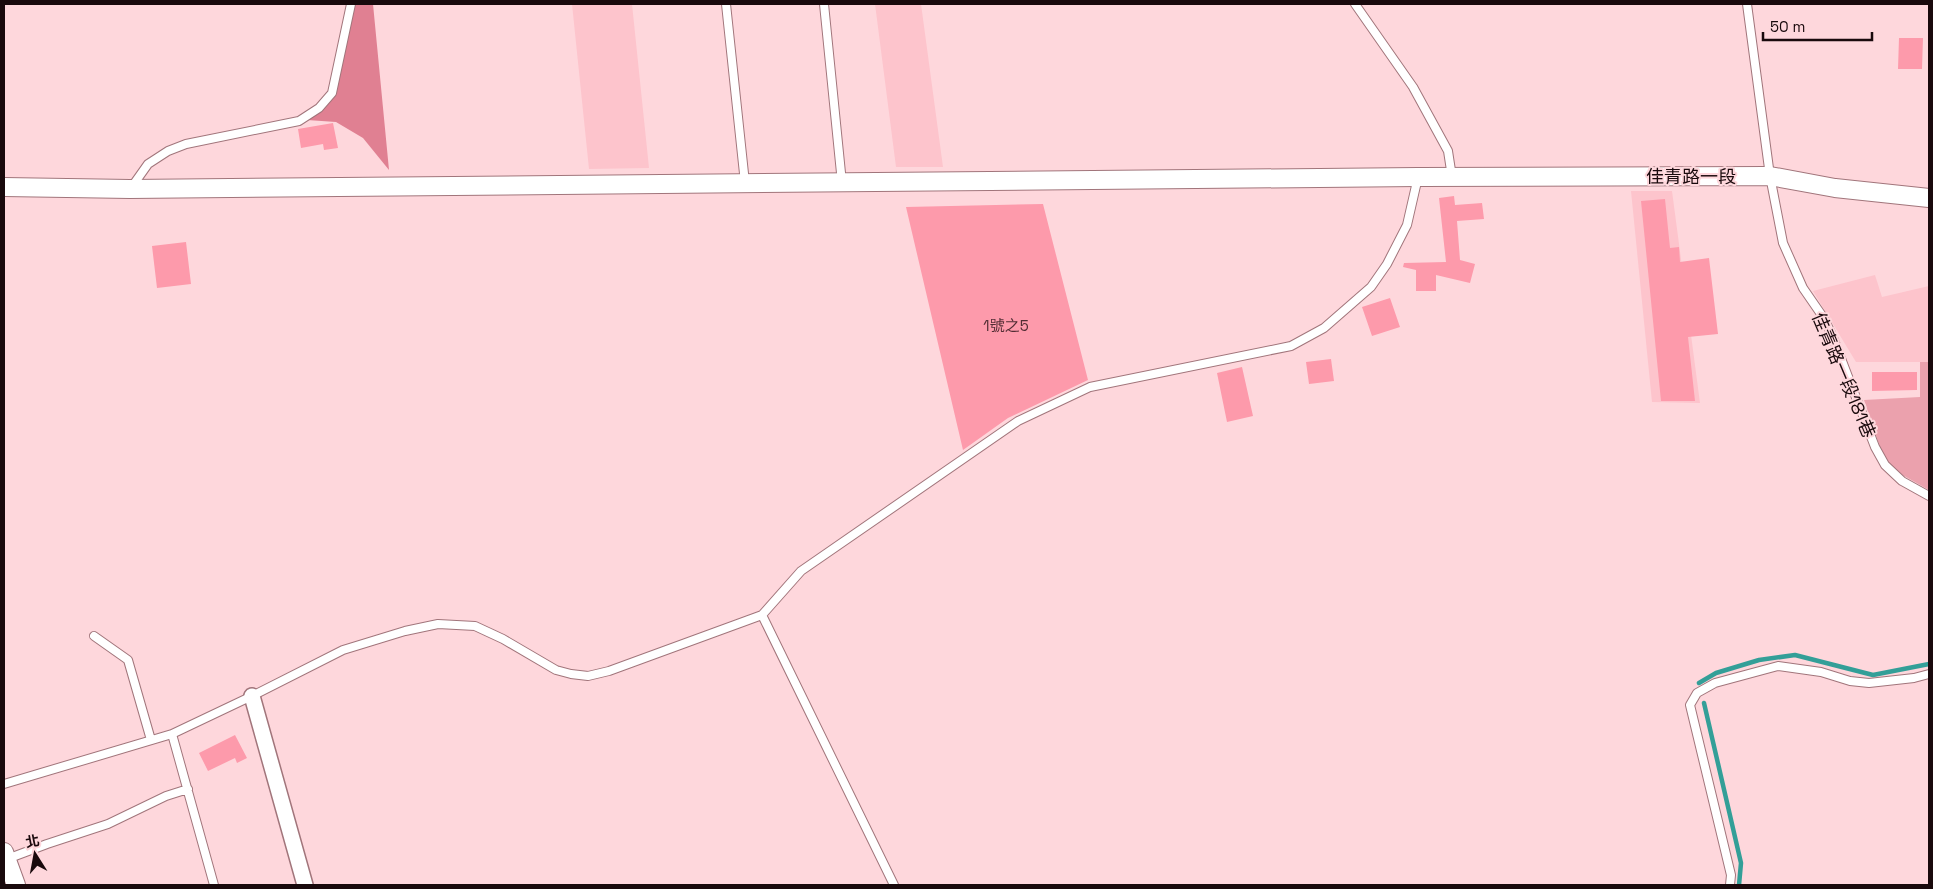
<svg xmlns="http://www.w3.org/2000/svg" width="1933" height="889" viewBox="0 0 1933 889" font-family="'Space Grotesk','Noto Sans TC',sans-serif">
<rect width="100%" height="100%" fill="#fed7dc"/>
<path fill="#fdc4cc" d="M572,4H632L649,168L589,169Z
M875,4H921L943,167H896Z
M1631,191H1672L1700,403L1652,402Z
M1875,275L1882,297L1929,286V362H1856L1813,291Z"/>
<path fill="#eba1ad" d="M1920,362H1929V490L1899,473L1884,459L1864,400L1920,397Z"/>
<path fill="#e08092" d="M355,4H373L389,170L363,138L336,122L307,120L322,111L336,95Z"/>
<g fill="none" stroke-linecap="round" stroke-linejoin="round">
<path stroke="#339f98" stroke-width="4.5" d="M1699,683L1716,673L1759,660L1795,655L1873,675L1929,664
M1704,703L1741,863L1739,885"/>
</g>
<path fill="#fd9aab" d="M1899,38H1923L1922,69H1898Z
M333,123L338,148L324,150L323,144L301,148L298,129Z
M1454,196L1455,205L1482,203L1484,219L1457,221L1460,260L1475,264L1470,283L1436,275V291H1416V270L1403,267L1404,263L1446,262L1439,198Z
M1665,199L1670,248L1679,247L1680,262L1709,258L1718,334L1688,337L1695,401H1661L1641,201Z
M1043,204L1088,380L1008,418L963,450L906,207Z
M186,242L191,284L157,288L152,246Z
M1390,298L1400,327L1372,336L1362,307Z
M1331,359L1334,381L1309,384L1306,362Z
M1242,367L1253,416L1227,422L1217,373Z
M1872,372H1917V390L1872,391Z
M235,735L247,758L237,763L235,758L208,771L199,753Z"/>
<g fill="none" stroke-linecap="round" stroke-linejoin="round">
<defs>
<path id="service" d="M726,4L745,183
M824,4L842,183
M1355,4L1413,87L1448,151L1452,177
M1747,4L1770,176L1783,243L1803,288L1823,317L1832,335L1875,447L1885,465L1902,481L1929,496
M131,188L148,164L168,151L186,144L299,121L319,108L332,93L351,4
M762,615L894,885
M94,636L128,660L151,740
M172,734L214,885
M4,784L172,734L252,696L343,650L405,631L438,624L475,626L503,639L556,670L571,674L588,676L609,671L762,615L801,571L1018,421L1090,387L1291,346L1324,328L1371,287L1387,264L1407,225L1418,177
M7,859L47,844L108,824L166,796L188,789
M1730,885L1731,875L1690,705L1697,693L1715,683L1778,666L1821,672L1850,681L1869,683L1914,678L1929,674"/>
<path id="minor" d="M252,696L305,885"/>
<path id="tertiary" d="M4,187L130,189L1418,177L1770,176L1835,188L1929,198
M4,852L16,885"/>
</defs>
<use href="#service" stroke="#a1757b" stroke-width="10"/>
<use href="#minor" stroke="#a1757b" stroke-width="18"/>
<use href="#tertiary" stroke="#a1757b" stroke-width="20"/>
<use href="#service" stroke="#fff" stroke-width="8"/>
<use href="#minor" stroke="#fff" stroke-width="15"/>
<use href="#tertiary" stroke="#fff" stroke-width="18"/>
</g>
<g text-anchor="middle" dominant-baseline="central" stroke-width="4" stroke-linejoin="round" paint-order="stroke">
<g font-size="15" fill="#522d34">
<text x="1006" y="325">1號之5</text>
</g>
<g font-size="18" fill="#19090c" stroke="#fed7dc">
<text x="1691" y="176">佳青路一段</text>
<text transform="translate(1844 375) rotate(67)">佳青路一段181巷</text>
</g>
</g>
<rect width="1933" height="889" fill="none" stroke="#19090c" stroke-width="10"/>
<g transform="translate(35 854) rotate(349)" stroke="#fed7dc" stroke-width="4" paint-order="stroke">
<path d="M0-4L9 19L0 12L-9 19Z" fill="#19090c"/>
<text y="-8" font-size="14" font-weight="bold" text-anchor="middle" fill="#19090c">北</text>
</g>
<path d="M1763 32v8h109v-8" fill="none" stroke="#19090c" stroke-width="2.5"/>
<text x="1770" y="32" font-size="15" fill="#19090c" stroke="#fed7dc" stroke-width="4" paint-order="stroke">50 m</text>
</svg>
